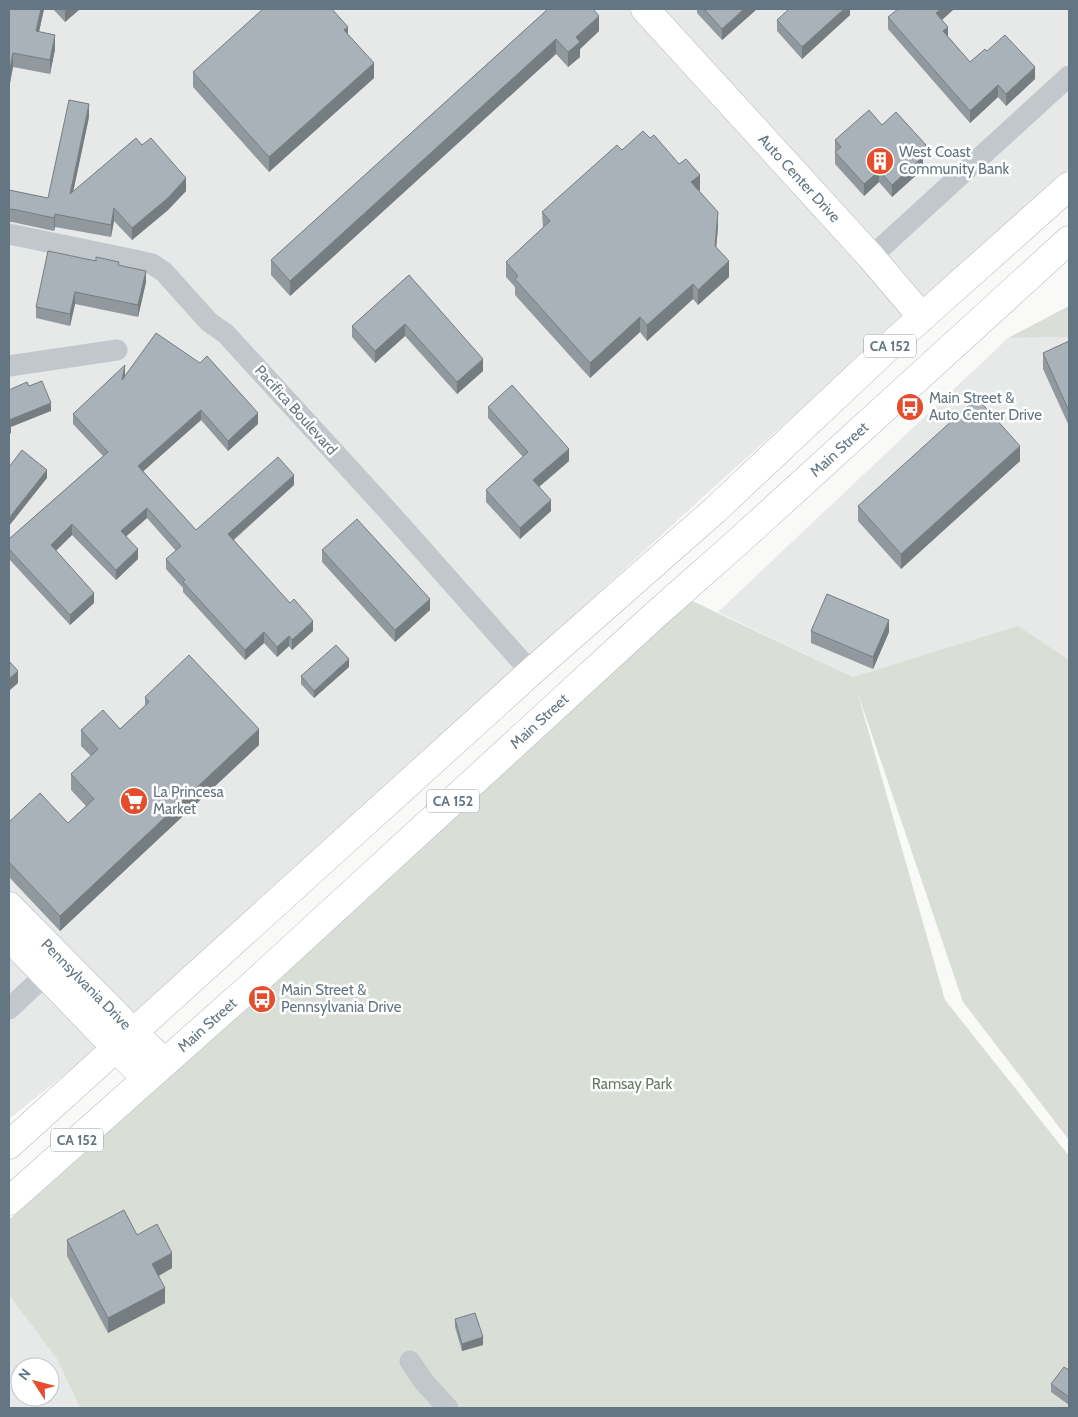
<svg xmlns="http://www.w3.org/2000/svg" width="1078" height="1417" viewBox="0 0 1078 1417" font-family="Cabin,sans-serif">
<rect width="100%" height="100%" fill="#f9f9f7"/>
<path fill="#e7e8e8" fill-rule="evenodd" d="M9,9H1069V169L714,487L139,1015L9,1119Z
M1069,337V661L1017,627L853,677L718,612L1008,338Z
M9,1295L57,1359L80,1408H9ZM20,1367H50V1397H20Z"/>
<path fill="#d9ded6" d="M1069,306V337L1008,338Z
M686,598L853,677L1018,626L1069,660V1140L963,1002L857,691L945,1000L1069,1156V1408H80L57,1359L9,1295V1220L147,1089Z"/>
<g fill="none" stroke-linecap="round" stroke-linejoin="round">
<defs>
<g id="secondary">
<path id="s1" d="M645,9L871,257L922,317"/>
<path id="s2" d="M9,906L133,1032L164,1062"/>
<path d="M9,937L146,1079"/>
</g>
<g id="primary">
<path d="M9,1145L531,672L715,510L884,351L1069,186"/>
<path id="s3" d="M9,1201L250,987L654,616L740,540L1069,240"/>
</g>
</defs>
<use href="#secondary" stroke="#b2b9be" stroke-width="29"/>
<use href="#primary" stroke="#b4b9bd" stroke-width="29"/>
<path stroke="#c2c7cb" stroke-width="21" d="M9,234L135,260L152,264L164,272L209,322L226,334L389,512L531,672
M871,257L1069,76
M9,366L117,350
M9,1009L45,975
M410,1361L424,1382L448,1408"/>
<use href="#secondary" stroke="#fff" stroke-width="28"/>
<use href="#primary" stroke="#fff" stroke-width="28"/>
</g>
<path fill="#91999e" d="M9,9H44L39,32L55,49L50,74L13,67L9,88Z
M53,9H80L65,22Z
M548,9L599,31L580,49V57L568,67L556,54L290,296L271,275V260Z
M697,9H757L722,40L697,13Z
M850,9V15L802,59L777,31V20Z
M954,9L942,20L948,37L970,62L987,51L1035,79L1006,106L998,97L970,123L888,29V17Z
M348,34L374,78L269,172L193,87V72Z
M89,117L73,191H186L168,210L132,240L114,221L111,237L55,227L54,231L12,222H9V190L48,198Z
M882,125L926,156L923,159V169L892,197L879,182L864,196L835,164V140Z
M650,138L679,164L700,190L699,191L718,227L716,247L729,277L698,305L693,299L647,341L640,332L590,378L515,295V287L506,277V262L543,228L542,212L622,150Z
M96,261L119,265L146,282L138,317L75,304L70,326L36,318V307Z
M409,275L483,371L457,394L405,336L375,363L352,337V326Z
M1069,341V426L1043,369V353Z
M125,376L258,424L228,451L201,420L143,471L196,530L294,485L234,540L313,631L292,650L289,646L277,657L264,643L245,660L183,592V588L166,569V559L176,551L147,518L126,536L138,559L116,580L72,535L56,551L94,603L70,625L9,559V539L103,456L73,424V414Z
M488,407L569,461L539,487L551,511L520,539L486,502V490L523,457L488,418Z
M1020,461L901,569L858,521V506Z
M322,550L430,610L395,642L322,562Z
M811,631L889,632L873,669L811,643Z
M349,667L314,698L301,684V676Z
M145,697L259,745L60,931L9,877V822L68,823L86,806L71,790V774L91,756L81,746V730L120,729L145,706Z
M137,1235L172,1268L159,1276L165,1303L108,1333L67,1256V1240Z
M455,1319L483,1345L462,1351L455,1327Z
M1069,1370V1405L1051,1392V1384Z"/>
<path fill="#767d81" d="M41,9H44L36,45V31Z
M67,9H80L65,22V11Z
M744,9H757L722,40V29Z
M844,9H850V15L802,59V47Z
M941,9H954L936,25V13Z
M599,16V31L580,49V57L568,67V52L576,37Z
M348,27V42L344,30Z
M948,27V38L943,31Z
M55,35V49L50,74V60Z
M556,39V54L290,296V281Z
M13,53V67L9,88V74Z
M374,63V78L269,172V157Z
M1035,67V79L1006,106V94Z
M998,85V97L970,123V111Z
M89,104V117L70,207V194Z
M926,145V156L923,159V169L892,197V185L918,151Z
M879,171V182L864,196V184Z
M700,175V190L691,198V182Z
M186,178V191L168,210L132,240V228Z
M114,208V221L111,237V225Z
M718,212V227L715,262V246Z
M55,214V227L54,231V218Z
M729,261V277L698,305V290Z
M146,271V282L138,317V305Z
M693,284V299L647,341V325Z
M75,292V304L70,326V314Z
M640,317V332L590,378V363Z
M405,324V336L375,363V351Z
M483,359V371L457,394V382Z
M125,365V376L122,380Z
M51,403V411L11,427V433L9,434V420Z
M201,410V420L138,476V466Z
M258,413V424L228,451V441Z
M1020,446V461L901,569V554Z
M569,449V461L533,492V480Z
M47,470V478L9,526V518Z
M294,475V485L228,544V534Z
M551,500V511L520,539V528Z
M147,508V518L121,541V531Z
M72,524V535L51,555V545Z
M138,549V559L116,580V570Z
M94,593V603L70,625V615Z
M430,599V610L395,642V630Z
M889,620V632L873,669V657Z
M313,621V631L292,650V640Z
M264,632V643L245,660V650Z
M289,636V646L277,657V647Z
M349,659V667L314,698V691Z
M18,671V683L9,691V679Z
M259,729V745L60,931V916Z
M172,1253V1268L152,1279V1264Z
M165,1288V1303L108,1333V1318Z
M483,1337V1345L462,1351V1344Z"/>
<path fill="#a9b2b8" stroke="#767d81" d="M9,9H41L36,31L55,35L50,60L13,53L9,74Z
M263,9H332L348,27L344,30L374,63L269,157L193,72Z
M548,9H593L599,16L576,37L580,42L568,52L556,39L290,281L271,260Z
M704,9H744L722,29Z
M789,9H844L802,47L777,20Z
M898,9H941L936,13L948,27L943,31L970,62L985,49L987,51L1005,35L1035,67L1006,94L998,85L970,111L888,17Z
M69,100L89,104L70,194L136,138L142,145L151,138L186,178L168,198L132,228L114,208L111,225L55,214L54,218L12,209L9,210V190L48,198Z
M869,110L882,125L896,112L926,145L918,151L923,157L892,185L879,171L864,184L835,152L841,147L835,140Z
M643,131L650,138L654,135L679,164L686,159L700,175L691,182L718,212L715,246L729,261L698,290L693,284L647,325L640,317L590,363L515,279L518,276L506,262L550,221L542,212L617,145L622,150Z
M48,251L96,261V257L119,262L118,265L146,271L138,305L75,292L70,314L36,307Z
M409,275L483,359L457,382L405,324L375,351L352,326Z
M156,333L200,363L207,356L258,413L228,441L201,410L138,466L196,530L278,457L294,475L228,534L290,603L294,599L313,621L292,640L289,636L277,647L264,632L245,650L183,582L185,580L166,559L181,546L147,508L121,531L138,549L116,570L72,524L51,545L94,593L70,615L9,549V539L108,452L73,414L125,365L122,380Z
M1069,341V411L1043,353Z
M42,381L51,403L9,420V390L27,382L29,386Z
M512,385L569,449L533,480L551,500L520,528L486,490L528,452L488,407Z
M977,398L1020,446L901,554L858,506Z
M22,450L47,470L9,518V467Z
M357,519L430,599L395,630L322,550Z
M827,594L889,620L873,657L811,631Z
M336,645L349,659L314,691L301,676Z
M189,655L259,729L60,916L9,862V822L40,793L68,823L94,799L71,774L98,749L81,730L103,710L120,729L149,702L145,697Z
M9,661L18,671L9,679Z
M124,1210L137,1235L157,1224L172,1253L152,1264L165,1288L108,1318L67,1240Z
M475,1313L483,1337L462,1344L455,1319Z
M1064,1367L1069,1370V1397L1051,1384Z"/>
<defs>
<symbol id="building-disc" viewBox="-11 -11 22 22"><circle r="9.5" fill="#e44e2c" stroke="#fff"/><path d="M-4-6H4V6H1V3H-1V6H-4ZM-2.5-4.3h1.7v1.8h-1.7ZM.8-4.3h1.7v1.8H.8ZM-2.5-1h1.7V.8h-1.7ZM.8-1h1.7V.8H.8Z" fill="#fff"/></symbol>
<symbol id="bus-disc" viewBox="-11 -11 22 22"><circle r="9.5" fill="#e44e2c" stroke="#fff"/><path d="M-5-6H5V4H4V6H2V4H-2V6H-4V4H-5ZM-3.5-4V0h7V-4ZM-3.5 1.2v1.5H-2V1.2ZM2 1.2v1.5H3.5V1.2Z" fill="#fff"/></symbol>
<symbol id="supermarket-disc" viewBox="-11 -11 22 22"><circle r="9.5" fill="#e44e2c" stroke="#fff"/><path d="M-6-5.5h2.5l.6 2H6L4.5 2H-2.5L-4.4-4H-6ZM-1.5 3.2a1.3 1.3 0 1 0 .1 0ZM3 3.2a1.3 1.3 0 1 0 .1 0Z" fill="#fff"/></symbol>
</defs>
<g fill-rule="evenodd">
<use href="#building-disc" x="864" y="145" width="32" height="32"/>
<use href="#bus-disc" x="894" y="391" width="32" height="32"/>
<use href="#supermarket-disc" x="118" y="785" width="32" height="32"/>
<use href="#bus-disc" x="246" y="983" width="32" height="32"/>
</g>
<g text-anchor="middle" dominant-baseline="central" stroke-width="5" stroke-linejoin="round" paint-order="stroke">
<g fill="#fff" stroke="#929fa8" stroke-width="1">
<rect x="864" y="334.5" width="52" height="23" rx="4"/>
<rect x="427" y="789.5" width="52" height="23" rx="4"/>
<rect x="51" y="1128.5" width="52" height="23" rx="4"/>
</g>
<g font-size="14" font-weight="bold" fill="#647682">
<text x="890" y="346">CA 152</text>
<text x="453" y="801">CA 152</text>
<text x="77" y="1140">CA 152</text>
</g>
<g font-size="15" fill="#647682" stroke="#fff" text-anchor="start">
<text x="899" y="152">West Coast<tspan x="899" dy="17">Community Bank</tspan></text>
<text x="929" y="398">Main Street &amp;<tspan x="929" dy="17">Auto Center Drive</tspan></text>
<text x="153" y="792">La Princesa<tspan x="153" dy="17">Market</tspan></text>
<text x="281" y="990">Main Street &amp;<tspan x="281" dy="17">Pennsylvania Drive</tspan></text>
</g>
<g font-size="15" fill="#647682" stroke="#fff">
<text stroke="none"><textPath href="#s1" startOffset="229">Auto Center Drive</textPath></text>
<text transform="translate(296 410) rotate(48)">Pacifica Boulevard</text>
<text stroke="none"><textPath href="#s3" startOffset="1120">Main Street</textPath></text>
<text stroke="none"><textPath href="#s3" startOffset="715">Main Street</textPath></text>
<text stroke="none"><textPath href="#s2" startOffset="110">Pennsylvania Drive</textPath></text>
<text stroke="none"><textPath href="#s3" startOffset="265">Main Street</textPath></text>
</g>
<g font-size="15" fill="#687a63" stroke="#fff">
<text x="632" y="1084">Ramsay Park</text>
</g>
</g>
<rect width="1078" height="1417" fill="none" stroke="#647682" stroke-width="20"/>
<g transform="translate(35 1382) rotate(306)"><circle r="24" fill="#ffffff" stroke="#c1c8cd"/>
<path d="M0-4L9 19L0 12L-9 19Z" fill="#e44e2c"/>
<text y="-8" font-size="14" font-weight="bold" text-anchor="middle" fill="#647682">N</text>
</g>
</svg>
